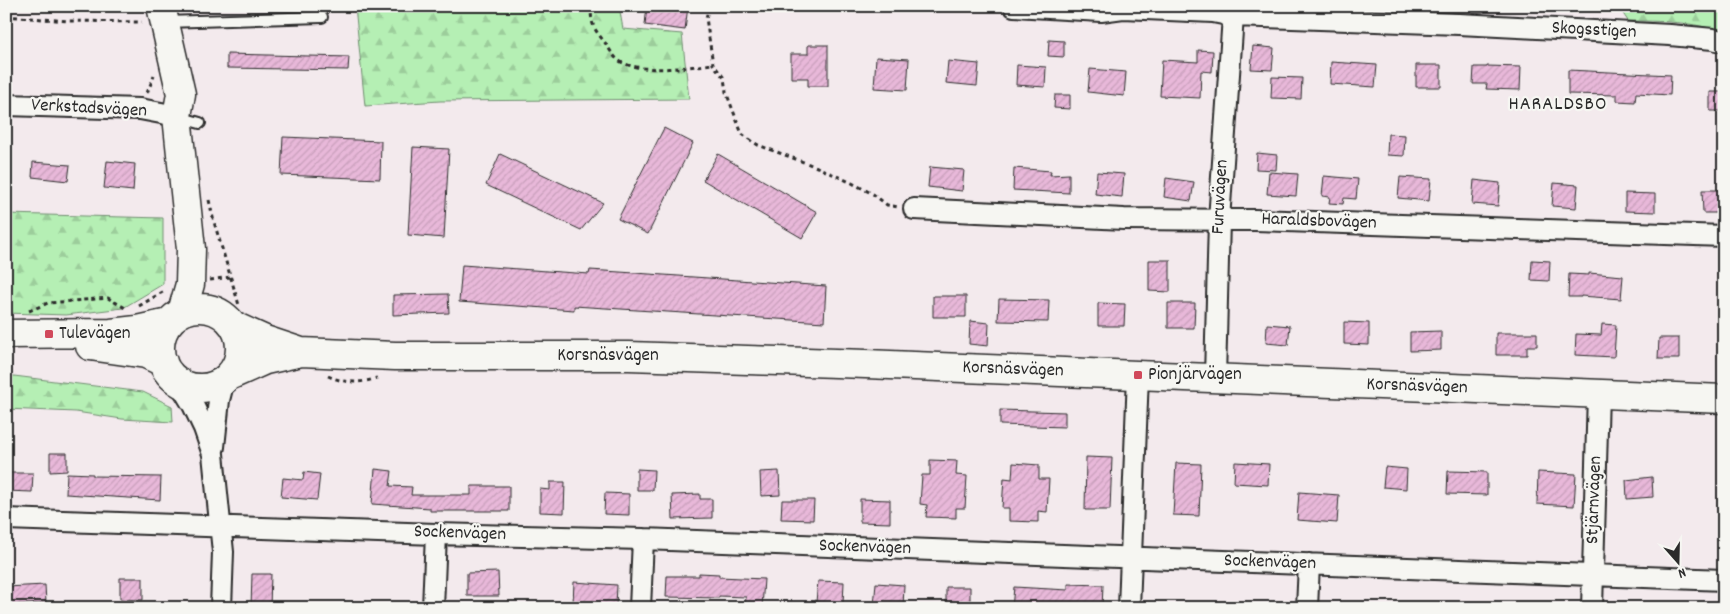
<svg xmlns="http://www.w3.org/2000/svg" width="1730" height="614" viewBox="0 0 1730 614" font-family="Dekko,sans-serif">
<defs>
<pattern id="forest-firs" width="22" height="20" patternUnits="userSpaceOnUse" patternTransform="scale(1.25)"><rect width="22" height="20" fill="#b5efb4"/><path d="M5 1l3.5 6h-7zM16 11l3.5 6h-7z" fill="#9ccd9b"/></pattern>
<pattern id="building-hatch" width="6" height="6" patternUnits="userSpaceOnUse" patternTransform="scale(1.25)"><rect width="6" height="6" fill="#e8b8d9"/><path d="M-1 1l2-2M0 6l6-6M5 7l2-2" fill="none" stroke="#c79eba"/></pattern>
</defs>
<rect width="100%" height="100%" fill="#f3eaed"/>
<filter id="ink" filterUnits="userSpaceOnUse"><feTurbulence type="fractalNoise" baseFrequency=".02" numOctaves="2"/><feDisplacementMap in="SourceGraphic" scale="10" xChannelSelector="R" yChannelSelector="G"/><feConvolveMatrix kernelMatrix="1 2 1 2 8 2 1 2 1" color-interpolation-filters="sRGB"/></filter>
<g filter="url(#ink)">
<path fill="url(#forest-firs)" stroke="#708d70" d="M355,6H619L623,29L682,34L689,99L440,101L365,106Z
M1621,6H1724V33C1694,21 1659,21 1628,21L1620,9Z
M6,214L163,218V284L123,308L66,315L6,313Z
M6,375L143,392L172,406L173,422L122,419L76,412L6,409Z"/>
<path fill="url(#building-hatch)" stroke="#2b2b2b" d="M647,6H688L685,30L645,25Z
M1049,40L1064,41V57L1048,56Z
M808,45H828V86H808V78H791V54H808Z
M1253,46L1274,48L1272,70L1251,69Z
M1198,50L1213,51L1212,72L1201,71L1200,98L1160,96L1162,60L1198,62Z
M227,54L349,57L348,70L227,68Z
M876,57L909,59L907,90L874,88Z
M948,61L979,64L977,86L946,83Z
M1331,62L1377,65L1375,87L1330,84Z
M1017,65L1046,67L1045,87L1016,85Z
M1416,65H1441V87H1416Z
M1487,66L1521,67L1520,90L1486,89L1487,84H1473L1474,67H1487Z
M1090,69L1126,72L1124,96L1088,92Z
M1568,70L1671,75L1670,95L1636,93L1635,102L1617,101V95L1568,94Z
M1272,77L1302,78L1301,99L1271,98Z
M1710,92H1724V111H1710Z
M1055,95H1070V109L1054,108Z
M664,128L693,143L648,234L618,219Z
M1388,134L1405,135L1404,156L1387,155Z
M283,137L381,141L380,179L281,175Z
M413,147L449,149L444,238L408,235Z
M1257,153L1277,155L1276,170L1256,169Z
M500,154L603,203L581,230L486,185Z
M718,154L817,212L802,238L703,180Z
M107,161L135,164L133,191L104,188Z
M33,162L70,165L68,181L32,177Z
M930,167L964,170L962,191L928,187Z
M1014,168L1051,171L1050,175L1069,174V193L1013,190Z
M1097,172L1124,174L1122,197L1095,194Z
M1269,172L1298,174L1296,196L1267,194Z
M1324,176L1358,179L1356,199L1344,198L1343,204L1329,203L1330,197L1322,196Z
M1400,177L1431,179L1429,201L1398,198Z
M1166,178L1194,182L1191,201L1164,197Z
M1474,180L1500,183L1498,206L1472,204Z
M1554,183L1578,185L1576,208L1552,206Z
M1702,190H1724V213H1703Z
M1625,193L1655,194V212L1625,211Z
M1149,260H1170V292L1149,291Z
M1532,260L1550,261L1549,281L1531,280Z
M462,265L589,274L590,270L826,286L824,322L574,306V310L459,302Z
M1589,273L1623,276L1621,299L1581,296V297H1568L1569,274L1589,275Z
M448,294L449,313L393,315V295Z
M933,296H966V317H933Z
M999,299L1049,300L1048,322L998,321Z
M1098,303L1125,304L1124,326H1098Z
M1168,303H1195L1194,328H1168Z
M970,321L989,323L988,346L969,344Z
M1344,322L1369,323V345L1344,344Z
M1267,324L1290,326L1288,345L1266,343Z
M1602,324L1616,325L1614,357L1575,355L1576,334L1601,335Z
M1441,331V350L1410,351V332Z
M1496,333H1537V346H1527V355H1496Z
M1659,338H1679V359H1658Z
M1000,410L1065,412V427L1000,425Z
M50,453H67V471L50,472Z
M1086,457L1112,458L1110,510H1085Z
M930,460L957,461L956,475L967,476L965,508H956V518L926,517L927,505L920,504L922,475H930Z
M1235,462L1269,464L1268,485L1234,483Z
M1013,463L1039,465V479H1049L1047,512L1038,511V522L1009,521V508H1002L1004,478L1012,479Z
M1176,463L1201,464L1199,516L1173,515Z
M1385,467L1407,469L1406,489L1383,487Z
M375,469L392,471L390,486L412,487L411,495H471V486H509V511H430V508L372,504Z
M637,469L654,470L653,490H637Z
M779,471L780,495L761,496L760,472Z
M1448,471L1487,472V495L1447,494Z
M304,472L320,474L317,500L281,497L283,478L303,480Z
M1538,472L1576,474L1574,506L1537,504Z
M6,473H33L32,492L6,491Z
M67,473L93,474V476L161,477L160,500L66,494Z
M1652,477L1653,497L1627,499L1626,480Z
M550,482H565L564,513L540,512V489L550,490Z
M1299,492L1339,495L1337,523L1297,520Z
M605,493L629,494V515L604,514Z
M700,494V499H712V518L673,519L672,495Z
M860,499L890,500V523L860,522Z
M782,500H814L813,520L781,519Z
M498,572L499,596H467V573Z
M699,573L719,574V577L764,579L762,608H745L746,597L719,596V598L666,597L667,576H699Z
M252,574H271L270,608H251Z
M120,578H143V600L120,599Z
M818,581L844,582L843,603L816,602Z
M574,582L617,585L616,606L573,603Z
M876,583L904,585L903,608L874,606Z
M1068,584L1103,585L1102,608H1077V603H1050V608H1012L1014,587L1068,590Z
M45,585L46,603L6,605V587Z
M946,587H970V606H946Z"/>
<g fill="none" stroke-linecap="round" stroke-linejoin="round">
<defs>
<path id="lane" d="M165,22L322,17
M178,117L200,123"/>
<path id="street" d="M1014,6L1101,11L1123,8L1213,12L1233,16L1459,24L1670,35L1713,39L1724,42
M6,105L140,109L177,116
M914,209L1124,219L1255,220L1724,236
M1215,378L1219,220L1233,16
M179,382L193,405L204,428L213,454L223,552L221,608
M214,447L219,400L224,380
M6,519L436,534L643,539L1724,580
M433,608L436,534
M640,608L643,539
M1129,608L1138,375
M1307,608L1309,564
M1592,608L1598,393"/>
<path id="secondary" d="M161,6L181,94L177,116L191,249L190,284L182,312
M160 348a40 40 0 1 1 80 0a40 40 0 1 1-80 0Z
M234,326L265,340L301,352
M6,334L111,333L137,330L169,323
M90,346L146,354L163,362
M229,376L265,360L301,352L395,356H629L866,364L1724,399"/>
</defs>
<use href="#lane" stroke="#2b2b2b" stroke-width="14"/>
<use href="#street" stroke="#2b2b2b" stroke-width="24"/>
<use href="#secondary" stroke="#2b2b2b" stroke-width="31"/>
<path stroke="#2b2b2b" stroke-width="3" stroke-dasharray="4 4" stroke-linecap="butt" d="M591,6C591,27 594,28 606,44C610,50 615,59 621,62C644,74 689,67 713,64
M709,6L706,18L713,64L724,78L726,92L742,134L758,145L817,167L852,183L873,194L887,205L898,207
M6,16L68,21L142,22
M147,93L154,76
M209,200L214,222L239,305
M210,280L230,277
M139,306L166,290
M29,311L48,303L108,298L127,309
M328,376C343,383 360,384 377,378"/>
<use href="#lane" stroke="#f6f6f2" stroke-width="10"/>
<use href="#street" stroke="#f6f6f2" stroke-width="20"/>
<use href="#secondary" stroke="#f6f6f2" stroke-width="28"/>
</g>
</g>
<g fill="#d1495b" stroke="#f6f6f2" stroke-width="2">
<rect x="44" y="329" width="10" height="10" rx="2.5"/>
<rect x="1133" y="370" width="10" height="10" rx="2.5"/>
</g>
<g text-anchor="middle" dominant-baseline="central" stroke-width="4.5" stroke-linejoin="round" paint-order="stroke">
<g font-size="19" fill="#2b2b2b" stroke="#f6f6f2">
<text transform="translate(1594 31) rotate(3)">Skogsstigen</text>
<text transform="translate(89 109) rotate(3)">Verkstadsvägen</text>
<text transform="translate(1221 197) rotate(-87)">Furuvägen</text>
<text transform="translate(1319 222) rotate(2)">Haraldsbovägen</text>
<text x="608" y="356">Korsnäsvägen</text>
<text transform="translate(1013 370) rotate(2)">Korsnäsvägen</text>
<text transform="translate(1417 387) rotate(2)">Korsnäsvägen</text>
<text transform="translate(1595 500) rotate(-88)">Stjärnvägen</text>
<text transform="translate(460 534) rotate(2)">Sockenvägen</text>
<text transform="translate(865 548) rotate(2)">Sockenvägen</text>
<text transform="translate(1270 563) rotate(2)">Sockenvägen</text>
</g>
<g font-size="19" fill="#2b2b2b" stroke="#f6f6f2" text-anchor="start">
<text x="59" y="334">Tulevägen</text>
<text x="1148" y="375">Pionjärvägen</text>
</g>
<g font-size="20" letter-spacing="1" fill="#2b2b2b" stroke="#f6f6f2">
<text x="1558" y="105">HARALDSBO</text>
</g>
</g>
<rect width="1730" height="614" fill="none" stroke="#f6f6f2" stroke-width="25"/>
<rect x="12" y="12" width="1705" height="589" fill="none" stroke="#2b2b2b" stroke-width="2" filter="url(#ink)"/>
<g transform="translate(1678 562) rotate(160)" stroke="#f6f6f2" stroke-width="4" paint-order="stroke">
<path d="M0-4L9 19L0 12L-9 19Z" fill="#2b2b2b"/>
<text y="-8" font-size="14" font-weight="bold" text-anchor="middle" fill="#2b2b2b">N</text>
</g>
</svg>
